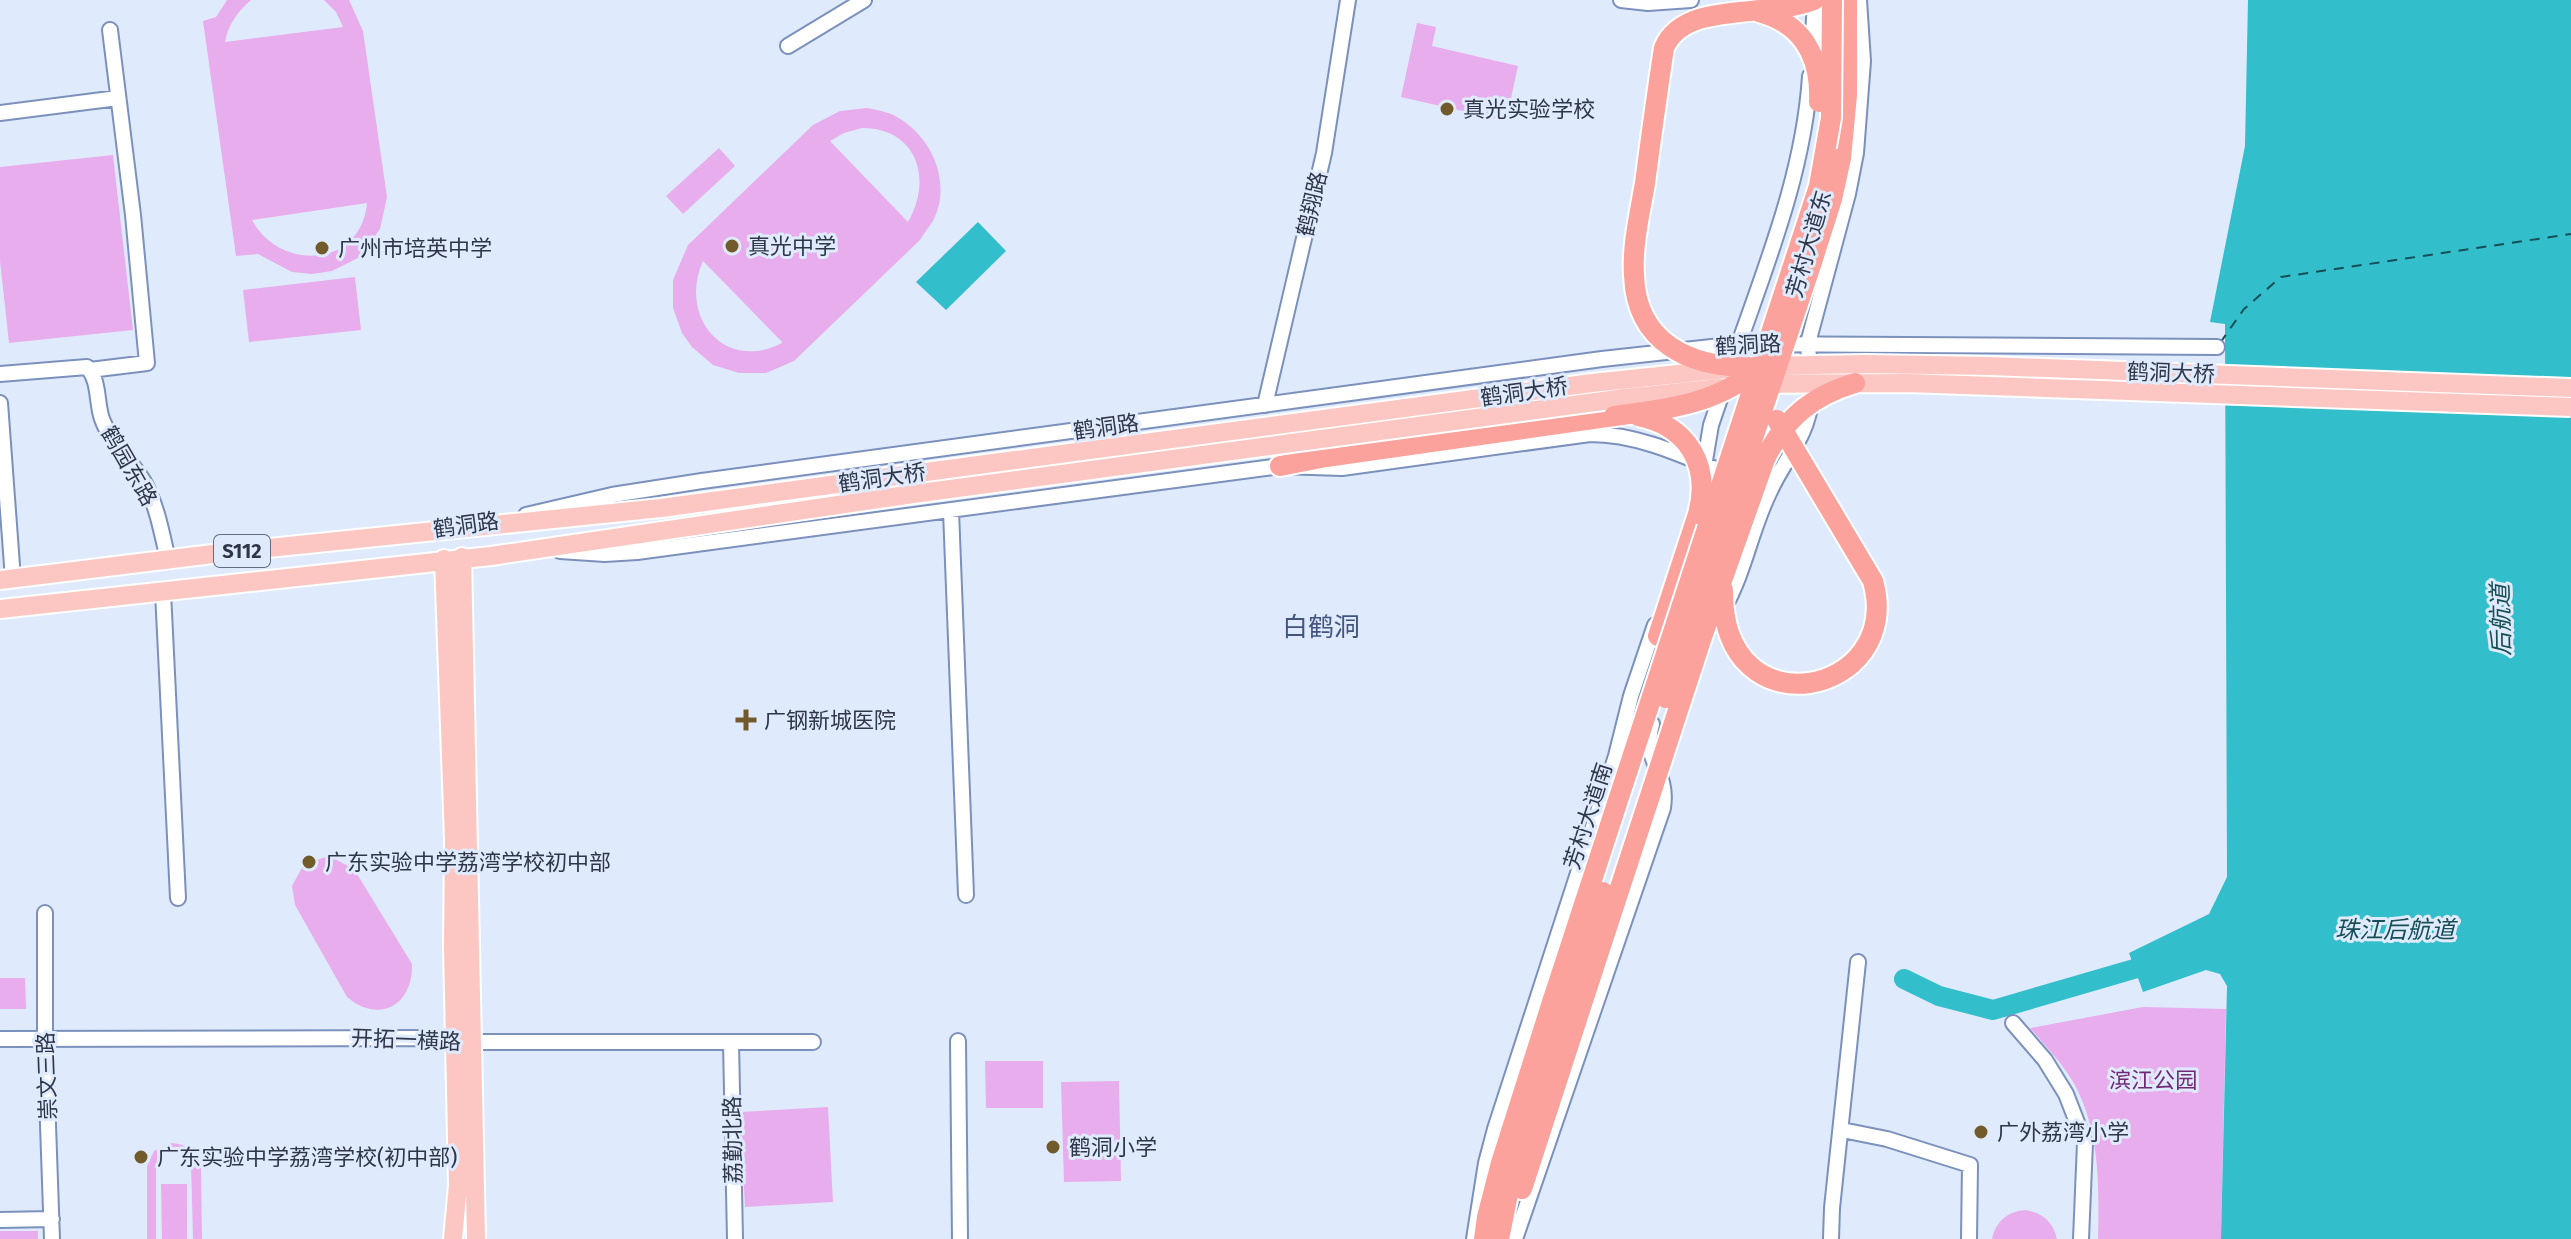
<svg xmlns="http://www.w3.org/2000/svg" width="2571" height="1239" viewBox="0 0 2571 1239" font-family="'Fira Sans','Noto Sans SC',sans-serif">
<rect width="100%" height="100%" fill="#e0eafd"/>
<path fill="#e8aded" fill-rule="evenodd" d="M227,0H251C237,12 228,25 225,42L343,27L336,12L324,0H349L363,31L387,197L380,229L360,257L332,271L312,274L292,272L258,254L236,256L203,21L216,17ZM367,203C361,268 280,272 252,220Z
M1417,23L1436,27L1432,46L1518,66L1506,121L1401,97Z
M867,108C877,110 889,112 897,117C931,136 952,181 934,219C930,226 924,233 920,240L794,361L766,373H739L713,365L692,347L682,333L673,308V280L688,245L813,125L840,111ZM862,128C917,128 933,179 908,222L830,141L844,133ZM703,261L782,342V343C724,373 678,316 703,261Z
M719,148L735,166L683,214L666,196Z
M113,155L133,330L9,343L0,261V167Z
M355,277L361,330L249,342L243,290Z
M329,856L354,869L412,964C413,1006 379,1024 347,997L295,905L292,886L304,864Z
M0,978H25L26,1009H0Z
M2143,1007L2226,1009L2221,1239H2098C2099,1192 2100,1142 2081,1098C2071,1072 2048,1049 2030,1028Z
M985,1061H1043V1108H986Z
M1119,1081L1121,1181L1064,1182L1061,1082Z
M828,1107L833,1202L745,1207L740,1112Z
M172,1143C187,1144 197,1151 201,1165L202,1239H193L191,1162C180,1148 163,1149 156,1166V1239H147V1166L154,1151Z
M161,1184H187V1239H162Z
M2025,1210C2043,1213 2053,1222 2057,1239H1992C1996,1221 2007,1212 2025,1210Z
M0,1231H38V1239H0Z"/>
<path fill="#32becb" d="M2248,0H2571V1239H2221L2227,986L2220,974L2206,970L2143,992L2129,953L2209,914L2227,877L2225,324L2210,322L2245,146Z
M978,222L1006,251L946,310L916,282Z"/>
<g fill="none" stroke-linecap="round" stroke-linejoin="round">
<path stroke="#32becb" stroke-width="20" d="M1904,979L1939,996L1993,1010L2134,969"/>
<path stroke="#164f55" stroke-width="2" stroke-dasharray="10 8" stroke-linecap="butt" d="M2220,343L2244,309L2281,277L2571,234"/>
<defs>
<path id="minor" d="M1621,0L1648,3L1691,0
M788,46L864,0
M1812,56L1815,0
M0,113L118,98
M1737,349C1768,260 1804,171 1810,76
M90,370L147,363L133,215L110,30
M0,374L87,367C100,381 96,402 102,419C111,444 131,460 144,482C157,505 162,534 168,560
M1810,376L1808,343L1848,194L1856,153L1863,61L1859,0
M0,403L13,579
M1265,405L1324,153L1348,0
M1703,472L1711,425L1724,387
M951,511L966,895
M526,515L612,495L702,481L1602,359L1739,344L2217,347
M560,551L605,554L637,552L1280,466L1342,468L1590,434C1640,434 1686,457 1732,476
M163,592L178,898
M1724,608C1745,571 1751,529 1770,491C1784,460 1808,436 1811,400
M45,913V1039L52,1239
M2013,1023L2045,1060L2066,1094L2085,1143L2081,1239
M0,1039L431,1038L471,1042H813
M958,1041L960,1239
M731,1042L735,1239
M1842,1130L1887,1139L1970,1165L1969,1239
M0,1220L52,1219
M1474,1239L1486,1163L1495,1129L1616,756L1631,696L1655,625
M1515,1239L1663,808C1669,769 1641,761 1652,724
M1831,1239L1832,1208L1858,962"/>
<path id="major" d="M462,557L476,1239
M444,559L454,839L453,947L458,1185L453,1239
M0,580L229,552L661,508L911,474
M0,609L491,556L913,494"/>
<path id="highway" d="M1841,158L1847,95V0
M1280,466L1326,457L1614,416
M1658,636L1698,514
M1522,1189L1581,1007
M1484,1239L1487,1217L1501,1163L1553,999
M1499,1239L1511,1179L1567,1003"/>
</defs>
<use href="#minor" stroke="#7b91bc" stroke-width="18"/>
<use href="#major" stroke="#fff" stroke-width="22"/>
<use href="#highway" stroke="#fff" stroke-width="24"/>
<use href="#minor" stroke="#fff" stroke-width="14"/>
<use href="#major" stroke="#fcc7c3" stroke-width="18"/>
<use href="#highway" stroke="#faa29b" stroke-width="20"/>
<defs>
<path id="major-bridge" d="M1763,366L1866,364L1990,366L2571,388
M1757,384L1907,383L2571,407
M911,474L1592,383L1726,369
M913,494L1625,398L1720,388"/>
<path id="highway-bridge" d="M1759,12C1804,24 1821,58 1819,102
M1749,367C1690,367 1636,343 1634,275C1632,245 1640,213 1645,183C1651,138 1657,93 1664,48C1684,0 1766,19 1814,0
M1614,416C1669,409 1719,404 1762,365
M1638,416C1688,426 1711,465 1698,514
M1723,590C1721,735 1905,696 1873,581L1777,420
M1666,698L1812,262L1832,199L1841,158
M1553,999L1819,186L1831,118L1832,0
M1567,1003L1603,892
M1581,1007L1702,637L1765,459C1785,418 1812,396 1855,383"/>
</defs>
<use href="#major-bridge" stroke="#fff" stroke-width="22" stroke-linecap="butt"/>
<use href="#highway-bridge" stroke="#fff" stroke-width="24" stroke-linecap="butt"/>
<use href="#major-bridge" stroke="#fcc7c3" stroke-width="18"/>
<use href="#highway-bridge" stroke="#faa29b" stroke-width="20"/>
</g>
<g fill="#725b2b" stroke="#e0eafd" stroke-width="3">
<circle cx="1447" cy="109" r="8"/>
<circle cx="732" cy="246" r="8"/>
<circle cx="322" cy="248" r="8"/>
<path d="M742 708h8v8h8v8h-8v8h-8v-8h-8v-8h8z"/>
<circle cx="309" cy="862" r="8"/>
<circle cx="1981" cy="1132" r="8"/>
<circle cx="1053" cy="1147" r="8"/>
<circle cx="141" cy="1157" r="8"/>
</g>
<g text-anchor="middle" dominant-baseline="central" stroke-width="6" stroke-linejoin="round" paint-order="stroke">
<rect fill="#e0eafd" stroke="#636d7f" stroke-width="2" x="214" y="535" width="56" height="32" rx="6"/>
<g font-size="20" font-weight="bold" fill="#2e3749">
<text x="242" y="551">S112</text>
</g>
<g font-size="22" fill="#2e3749" stroke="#e0eafd" text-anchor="start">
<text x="1463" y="109">真光实验学校</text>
<text x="748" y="246">真光中学</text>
<text x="338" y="248">广州市培英中学</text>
<text x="764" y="720">广钢新城医院</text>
<text x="325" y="862">广东实验中学荔湾学校初中部</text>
<text x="1997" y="1132">广外荔湾小学</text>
<text x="1069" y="1147">鹤洞小学</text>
<text x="157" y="1157">广东实验中学荔湾学校(初中部)</text>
</g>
<g font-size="22" fill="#2e3749" stroke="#e0eafd">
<text transform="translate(1312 204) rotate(-77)">鹤翔路</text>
<text transform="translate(1809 244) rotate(-74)">芳村大道东</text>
<text transform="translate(1748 345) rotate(-3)">鹤洞路</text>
<text transform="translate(2171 373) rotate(2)">鹤洞大桥</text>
<text transform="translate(1524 392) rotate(-8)">鹤洞大桥</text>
<text transform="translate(1106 427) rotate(-8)">鹤洞路</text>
<text transform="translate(129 466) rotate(60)">鹤园东路</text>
<text transform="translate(882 478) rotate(-8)">鹤洞大桥</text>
<text transform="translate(466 525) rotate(-8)">鹤洞路</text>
<text transform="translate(1588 816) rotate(-72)">芳村大道南</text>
<text transform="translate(406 1040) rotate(2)">开拓一横路</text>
<text transform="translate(47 1076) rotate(-92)">崇文三路</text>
<text transform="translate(733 1140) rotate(-91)">荔勤北路</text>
</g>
<g font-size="22" fill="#702877" stroke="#e0eafd">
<text x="2153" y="1080">滨江公园</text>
</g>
<g font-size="24" font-style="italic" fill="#164f55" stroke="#e0eafd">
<text transform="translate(2501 620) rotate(-91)">后航道</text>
<text x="2395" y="930">珠江后航道</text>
</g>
<g font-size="26" fill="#42557d" stroke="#e0eafd">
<text x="1321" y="627">白鹤洞</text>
</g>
</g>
</svg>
